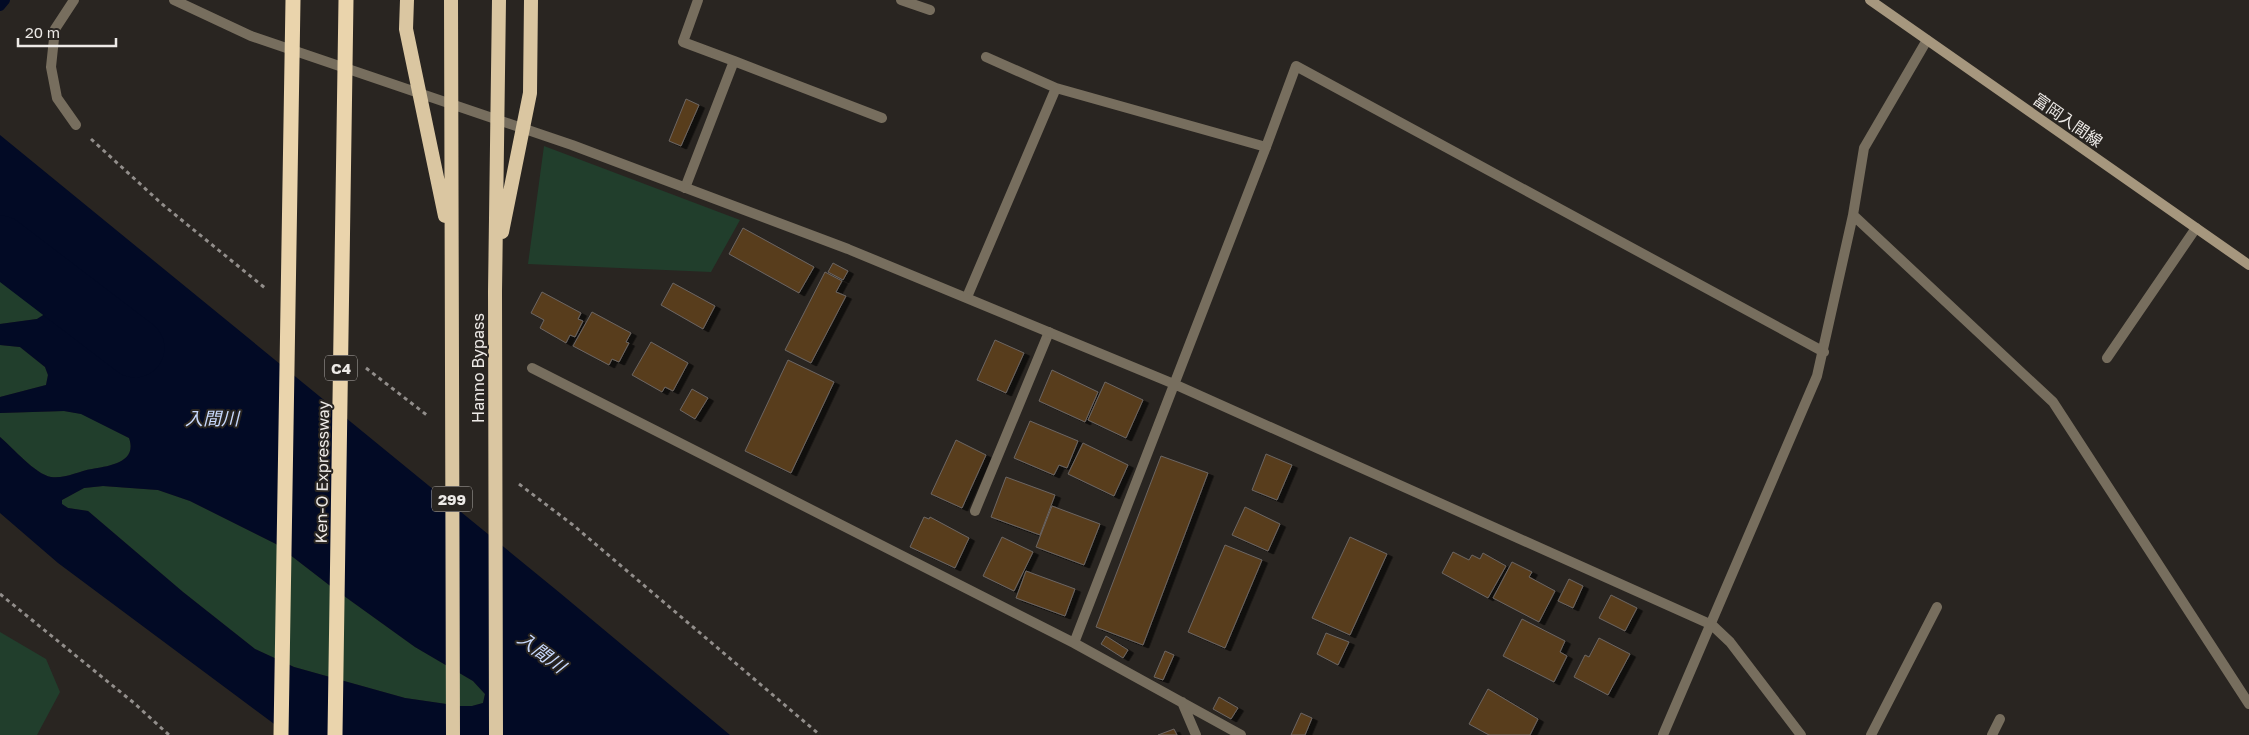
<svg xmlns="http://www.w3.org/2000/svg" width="2249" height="735" viewBox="0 0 2249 735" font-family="'Golos Text','Noto Sans JP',sans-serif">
<defs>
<filter id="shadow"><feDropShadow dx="5.5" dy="3" stdDeviation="0" flood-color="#0009"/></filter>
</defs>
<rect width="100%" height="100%" fill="#292521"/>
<path fill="#213e2c" d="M544,146L740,220L711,272L528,264Z
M0,259C38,260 40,262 71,284L72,297L37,319L0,324Z
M0,345L20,347L45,367L48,375L46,385L0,397Z
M64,411L82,414L129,438C138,463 108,466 92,469C79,471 65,479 51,477C35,474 13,448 0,437V413Z
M103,486L158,490L190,501L276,544L333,588L415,647L473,681L485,694L483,703L472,706H460L405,698L294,667L255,649L183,592L88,511L68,508L61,504L62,500L84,488Z
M0,632L46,659L60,692L37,735H0Z"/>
<path fill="#020a25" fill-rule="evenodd" d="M0,135L560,593L730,735H289L58,563L0,513V437C13,448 35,474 51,477C65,479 79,471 92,469C108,466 138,463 129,438L81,414L64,411L0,413V397L46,385L48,375L45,367L20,347L0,345V324L37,319L72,297L71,284C40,262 38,260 0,259ZM103,486L158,490L190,501L276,544L333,588L415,647L473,681L485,694L483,703L472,706H460L405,698L294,667L255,649L183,592L88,511L68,508L62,504V500L84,488Z"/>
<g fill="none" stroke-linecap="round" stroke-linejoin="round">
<path stroke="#020a25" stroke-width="10" d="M0,6L5,0"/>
<path stroke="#020a25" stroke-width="59" d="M0,245L135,348"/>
</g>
<path fill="#583c1f" stroke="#6c6662" filter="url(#shadow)" d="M686,99L699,105L681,146L669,141Z
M743,228L814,267L799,293L729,254Z
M833,263L848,271L843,280L828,272Z
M825,272L842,281L836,292L846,296L811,363L785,350Z
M673,283L715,306L703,329L661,305Z
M542,292L581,313L578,319L583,321L575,337L570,335L566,343L540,328L544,320L531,313Z
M592,312L631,333L626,342L629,343L619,362L612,359L609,365L573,346Z
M995,340L1024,353L1006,393L977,380Z
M651,342L688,363L673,391L665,387L662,392L632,375Z
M788,360L834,382L791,473L745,451Z
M1052,370L1098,392L1085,422L1039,401Z
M1105,382L1143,400L1126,438L1088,420Z
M692,389L708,398L695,419L680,410Z
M1030,421L1078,441L1067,468L1059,465L1054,475L1014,458Z
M956,440L986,455L962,508L931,494Z
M1083,443L1128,465L1114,496L1068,474Z
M1266,454L1292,465L1277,500L1252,490Z
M1161,456L1208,473L1143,645L1096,627Z
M1006,477L1055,495L1040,535L991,517Z
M1052,506L1100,524L1084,565L1036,547Z
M1245,507L1280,524L1268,551L1232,535Z
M924,517L929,519L930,517L969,538L955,568L910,547Z
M1002,537L1033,552L1014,591L983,576Z
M1350,537L1387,554L1350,635L1312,618Z
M1225,545L1262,560L1225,648L1188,632Z
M1453,552L1469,560L1472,555L1480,559L1483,553L1506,566L1488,598L1442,573Z
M1512,562L1532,572L1529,577L1555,591L1539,622L1493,598Z
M1026,571L1075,589L1065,616L1016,598Z
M1569,579L1583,586L1573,608L1558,601Z
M1611,595L1637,608L1625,631L1599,618Z
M1522,619L1565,641L1560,652L1567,656L1554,682L1503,656Z
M1326,633L1349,642L1338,665L1317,654Z
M1106,636L1128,650L1123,658L1101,644Z
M1599,638L1630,654L1608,695L1574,677L1585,655L1589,657Z
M1165,651L1174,655L1163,680L1154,677Z
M1488,689L1538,719L1530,735H1489L1469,724Z
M1219,697L1238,708L1231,719L1213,709Z
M1301,713L1312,718L1305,735H1291Z
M1174,729L1177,735H1158Z"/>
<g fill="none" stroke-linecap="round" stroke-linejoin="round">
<path stroke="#928e8b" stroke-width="3" stroke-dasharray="4 4" stroke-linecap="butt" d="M91,139L162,204L265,288
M366,368L428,416
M519,484L573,525L820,735
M0,594L134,703L169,735"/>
<path stroke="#776e5e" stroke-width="10" d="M901,0L930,10
M986,57L1056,88L1266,147
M734,61L882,118
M685,188L734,61L683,42L698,0
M967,297L1056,88
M2107,358L2196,228
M975,511L1049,332
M1871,735L1937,607
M1992,735L2000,719"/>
<path stroke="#776e5e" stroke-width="10" d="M74,0L55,29L51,67L57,98L76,125
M174,0L251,36L572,145L848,249L1174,384L1712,625L1730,642L1801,735
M1853,215L2053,402L2249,704
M532,368L1074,643L1241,735
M1074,643L1266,147L1296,66L1824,352
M1182,702L1196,735
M1663,735L1817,376L1853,215L1864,148L1927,40"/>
<path stroke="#a6977e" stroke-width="10" d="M1870,0L2249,265"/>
<path stroke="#dac6a1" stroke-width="14" d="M407,0L406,29L445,216
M451,0L453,735
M502,232L530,93L531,0
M496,735L495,292L499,0"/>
<path stroke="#ead4ac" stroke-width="15" d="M281,735L293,0
M335,735L346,0"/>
</g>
<g text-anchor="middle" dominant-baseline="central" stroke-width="4" stroke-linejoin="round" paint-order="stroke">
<g fill="#292521" stroke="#b2afac" stroke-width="1">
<rect x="325" y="355.5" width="32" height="25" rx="4"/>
<rect x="432" y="486.5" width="40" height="25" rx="4"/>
</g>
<g font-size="15" font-weight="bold" fill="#edeae7">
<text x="341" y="368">C4</text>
<text x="452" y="499">299</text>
</g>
<g font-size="16" fill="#edeae7" stroke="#292521">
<text transform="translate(2068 120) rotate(35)">富岡入間線</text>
<text transform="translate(478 368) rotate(-90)">Hanno Bypass</text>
<text transform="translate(322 472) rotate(-89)">Ken-O Expressway</text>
</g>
<g font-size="18" font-style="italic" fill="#c8d9fd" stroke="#292521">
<text x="212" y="418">入間川</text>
<text transform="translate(542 652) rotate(37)">入間川</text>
</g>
</g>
<path d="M18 38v8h98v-8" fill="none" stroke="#edeae7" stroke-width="2.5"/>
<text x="25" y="38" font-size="15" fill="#edeae7" stroke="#292521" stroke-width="4" paint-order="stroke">20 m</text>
</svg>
